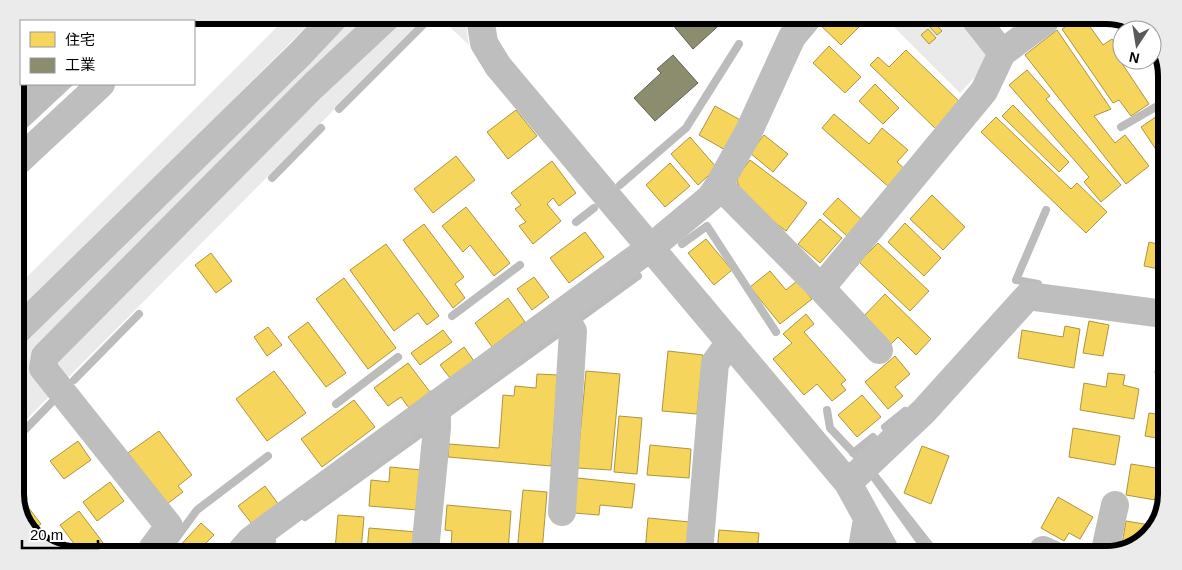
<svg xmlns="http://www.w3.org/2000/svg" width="1182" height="570" viewBox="0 0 1182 570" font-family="Arial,'Noto Sans JP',sans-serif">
<rect width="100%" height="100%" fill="#fff"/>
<path fill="#eaeaea" d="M288,16H317L15,318V289Z
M355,17H426L15,431V353Z
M439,17H465L469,45Z
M887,20H972L997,53L960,93Z"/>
<path fill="#bcbcbc" d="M76,15H146L140,21H61Z
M21,59V84H74L15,139V72Z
M876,471L936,547L943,554H924L869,477Z"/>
<path fill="#f6d55c" stroke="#ac9540" d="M817,19L853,20L860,26L841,45L816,21Z
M1074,21H1086L1103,45L1112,39L1122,53V57L1119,59L1149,104L1131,116L1119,100L1113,103L1062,29Z
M1125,21H1133L1143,30H1122V31L1119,23Z
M934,22L942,31L937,35L929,26Z
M928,29L936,38L929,44L921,35Z
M1057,30L1111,109L1094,116L1115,143L1125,135L1149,166L1126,184L1025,55Z
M1152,38L1157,42L1162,59L1148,63L1147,60H1152Z
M829,46L861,77L845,93L813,63Z
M906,50L963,105L938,131L870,65L878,57L889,67Z
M1027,70L1050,96L1046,99L1121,185L1101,202L1084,182L1089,177L1009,85Z
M875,84L899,108L883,124L859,101Z
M1013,105L1069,162L1059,172L1002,116Z
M715,106L744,122L727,151L699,135Z
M516,110L537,136L508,159L487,132Z
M1166,110V154L1161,157L1141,127Z
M834,114L869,144L882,128L908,150L897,162L906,170L890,188L822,128Z
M996,117L1071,189L1077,183L1107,212L1086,233L981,132Z
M764,135L788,154L773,172L750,153Z
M690,137L717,168L698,185L671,154Z
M456,156L475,180L433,213L414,189Z
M750,160L807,203L786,231L744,200L736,178Z
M552,161L576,193L559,206L553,198L547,204L561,221L533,244L519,226L526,222L515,209L521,205L511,193Z
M670,163L690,186L665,207L646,185Z
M932,195L965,227L943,250L910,219Z
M838,198L863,221L848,237L823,214Z
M466,207L510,263L494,276L470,245L463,252L442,226Z
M820,219L842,238L820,263L798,244Z
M905,223L941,258L924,276L888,242Z
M424,224L464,277L455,284L465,298L453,308L403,240Z
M585,232L604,257L569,283L550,258Z
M706,239L732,270L714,285L688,253Z
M1149,242L1165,246L1164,270L1144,266Z
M878,243L929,291L910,311L859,262Z
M386,244L439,316L427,325L418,313L394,331L350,270Z
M211,253L232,281L216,293L195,265Z
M770,271L786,290L797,281L812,299L780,324L750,287Z
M534,277L549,297L532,310L517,289Z
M344,278L396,348L368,369L316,299Z
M885,294L931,339L916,355L898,337L891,344L863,317Z
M508,298L525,322L492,347L475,323Z
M806,314L814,324L804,332L846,380L841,384L846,390L832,401L817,384L804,395L773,359L792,343L783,334Z
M1089,321L1109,325L1103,356L1083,353Z
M308,322L346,373L326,387L288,337Z
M1065,326L1080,329L1074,368L1018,358L1022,330L1063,337Z
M268,327L282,345L267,356L254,337Z
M443,330L452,342L420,365L411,353Z
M1160,346L1163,347V374L1155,373Z
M464,347L474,361L450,378L440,365Z
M668,351L703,355L697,414L662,411Z
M895,356L910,374L895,387L903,396L888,409L865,382Z
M408,363L430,392L409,408L401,397L388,406L374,388Z
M274,371L306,413L267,441L236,399Z
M586,371L620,374L611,470L577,468Z
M1108,373L1125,375L1123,385L1139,389L1134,419L1080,410L1084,383L1106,387Z
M537,374L558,375L551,466L448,457L449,444L499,448L503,395L514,396L515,386L536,388Z
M862,395L881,417L857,437L838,415Z
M354,400L375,427L322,467L301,439Z
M1149,413L1162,415V439L1145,436Z
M619,416L642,418L637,474L614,472Z
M1073,428L1120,436L1115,465L1069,457Z
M159,431L192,475L178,486L183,492L167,504L128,453Z
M78,441L91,460L64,479L50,461Z
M650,445L691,449L689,478L647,475Z
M922,446L949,456L931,504L904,493Z
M1131,464L1162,469L1161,501L1126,495Z
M390,467L422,470L418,510L369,506L371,480L389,482Z
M577,478L635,484L632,508L600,505L599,515L574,513Z
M110,482L124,501L97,521L83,502Z
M265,486L279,505L252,524L238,506Z
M15,490L41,524L30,532L25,528L15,498Z
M523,490L547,492L542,552H517Z
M1058,497L1093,517L1080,539L1069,533L1064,541L1041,528Z
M447,505L511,511L508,552L451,547L452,531L445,530Z
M79,511L107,548L105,549H78L60,525Z
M338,515L364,517L361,551L335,550Z
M648,518L690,522L688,553L645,552Z
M1126,521L1156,526L1140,545L1121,550Z
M201,523L214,535L199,550H176Z
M369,528L417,532L415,551H367Z
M719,530L759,533L757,553H717Z
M64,542L68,549H54Z"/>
<path fill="#8c8c6e" stroke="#62624d" d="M667,18L726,19L693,49Z
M673,55L698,83L655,121L634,98L661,73L657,69Z"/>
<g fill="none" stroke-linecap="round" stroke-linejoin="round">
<path stroke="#bcbcbc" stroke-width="8" d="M339,109L431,17
M1121,127L1166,101
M272,178L321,128
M620,185L686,128L739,44
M576,222L594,208
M682,244L707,226L776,332
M1038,284L1016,280L1046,210
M452,316L520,265
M74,380L139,314
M336,404L398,357
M827,410L830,428L863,463
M443,417L638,276
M885,427L905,411
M15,440L54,400
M853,453L873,437
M305,517L430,427
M175,540L197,510L268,456
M262,550L272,541"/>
<path stroke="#bebebe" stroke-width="28" d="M480,17L484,43L498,66L848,483L887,554
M976,20L1002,53
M167,21L174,16
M15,164L101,84
M719,185L821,288L984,91L1002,53L1045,21
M821,288L879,350
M561,313L573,331L562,512
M15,333L300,54L335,17
M848,483L924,411L1028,296L1164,314
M152,549L169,526L43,368L45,356L313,86L387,17
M242,550L250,541L271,525L650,248L710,198L719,185L749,131L792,37L807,19
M1043,550L1054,555
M425,551L437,428V403
M699,553L715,363L730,342
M861,554L867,519
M1104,555L1115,505"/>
</g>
<path d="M0 0H1182V570H0ZM76 24H1106A52 52 0 0 1 1158 76V494A52 52 0 0 1 1106 546H76A52 52 0 0 1 24 494V76A52 52 0 0 1 76 24Z" fill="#ebebeb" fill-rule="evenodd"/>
<path fill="none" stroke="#000" stroke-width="6" d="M76 24H1106A52 52 0 0 1 1158 76V494A52 52 0 0 1 1106 546H76A52 52 0 0 1 24 494V76A52 52 0 0 1 76 24Z"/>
<rect x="20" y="20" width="175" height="65" fill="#ffffff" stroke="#999999"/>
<rect x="30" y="32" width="25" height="15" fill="#f6d55c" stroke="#999999"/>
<text x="65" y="45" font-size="15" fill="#000000">住宅</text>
<rect x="30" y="58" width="25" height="15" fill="#8c8c6e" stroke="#999999"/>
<text x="65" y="70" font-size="15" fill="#000000">工業</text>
<g transform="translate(1137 45) rotate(192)"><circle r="24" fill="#ffffff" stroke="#999999"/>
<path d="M0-4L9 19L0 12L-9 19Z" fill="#595959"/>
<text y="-8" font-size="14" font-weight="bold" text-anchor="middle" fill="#000000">N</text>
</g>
<path d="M22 540v8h76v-8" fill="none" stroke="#000000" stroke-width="2.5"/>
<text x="30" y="540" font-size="15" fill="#000000" stroke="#ffffff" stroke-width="4" paint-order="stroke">20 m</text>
</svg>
